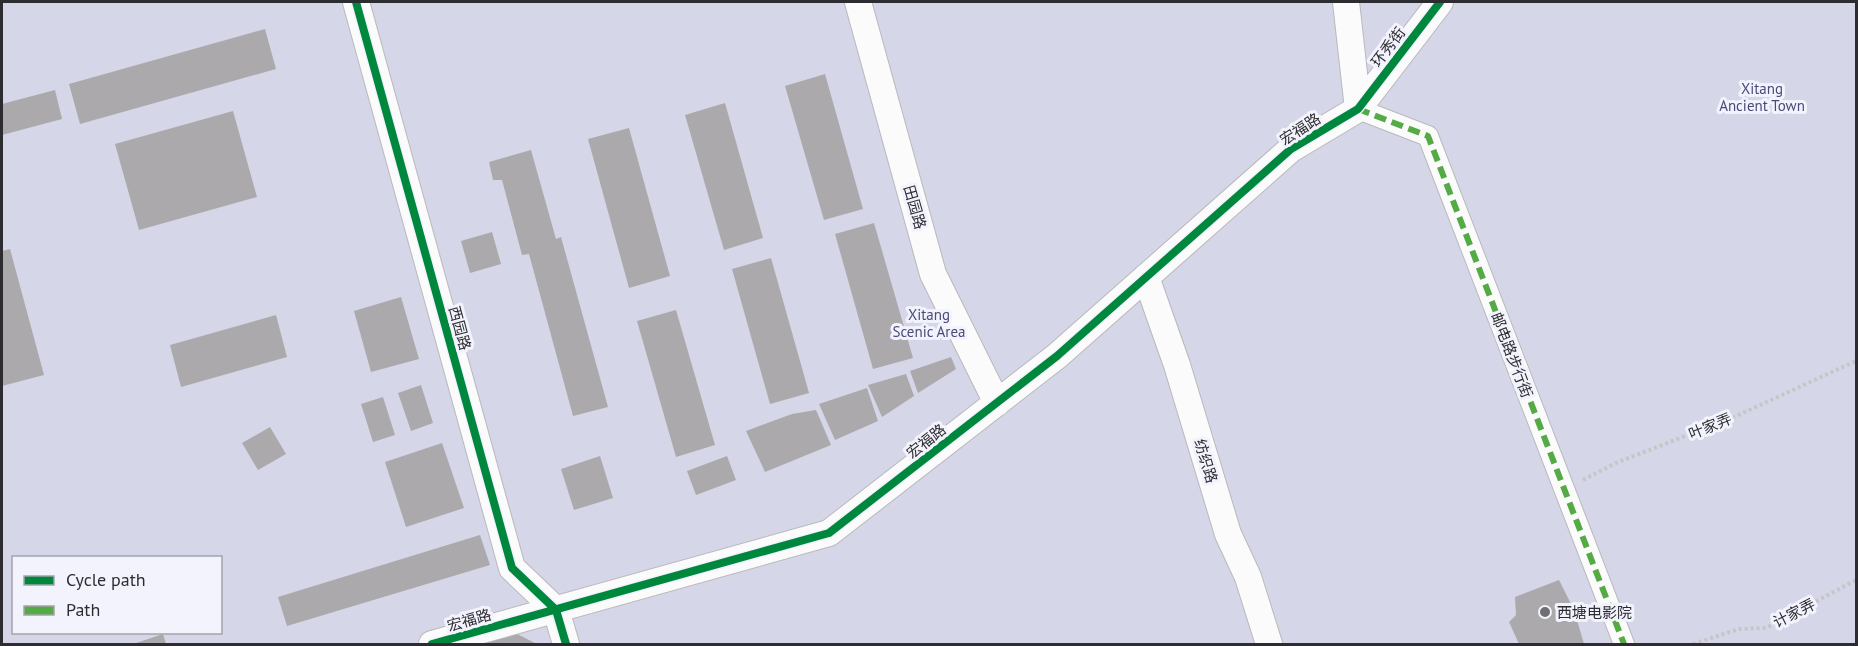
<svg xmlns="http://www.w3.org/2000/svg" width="1858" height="646" viewBox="0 0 1858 646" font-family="'PT Sans','Noto Sans SC',sans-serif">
<rect width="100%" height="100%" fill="#e7e7ed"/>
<path fill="#d5d6e8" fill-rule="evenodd" d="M2,2H1856V644H2ZM14,558H220V632H14Z"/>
<path fill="#aba9ac" d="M265,29L276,69L80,124L69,84Z
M825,74L863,209L824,220L785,86Z
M55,90L62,119L2,135V104Z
M725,103L763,238L724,250L685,115Z
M233,111L257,197L139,230L115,144Z
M629,128L670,276L629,288L588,139Z
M531,150L556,239L561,237L608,407L573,416L529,254L522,255L502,180H493L489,162Z
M874,223L913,358L873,369L835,234Z
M492,232L501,264L470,273L461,241Z
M10,249L44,375L2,386V251Z
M771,258L809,393L770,404L732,269Z
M401,297L419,359L371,372L354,311Z
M676,310L715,445L676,457L637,321Z
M276,315L287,357L181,387L170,345Z
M951,357L956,369L918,393L910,371Z
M906,374L914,396L882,417L868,385Z
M421,385L433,423L411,431L398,393Z
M867,388L878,421L835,440L819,404Z
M383,397L395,435L373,442L361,404Z
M816,410L831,445L765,472L746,431L792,414Z
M270,427L286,454L258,470L242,443Z
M442,443L464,508L406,527L385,462Z
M600,456L613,498L574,510L561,469Z
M727,456L736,480L696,495L687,471Z
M480,535L490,565L287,626L278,597Z
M1559,580L1574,610L1584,644H1519L1509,622L1516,615L1515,597Z
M163,634L166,644H133Z
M517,634L537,644H481Z"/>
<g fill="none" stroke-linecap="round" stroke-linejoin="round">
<defs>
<path id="pedestrian" d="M1358,109L1428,136L1624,644"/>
<path id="minor" d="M356,2L512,568L556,610L566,644
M858,2L933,274L997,403
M1346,2L1358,109
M1146,277L1177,365L1228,534L1248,577L1269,644
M432,644L829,533L1057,356L1291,149L1358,109L1440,2"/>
</defs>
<use href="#pedestrian" stroke="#b9b9bd" stroke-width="22"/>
<use href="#minor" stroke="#b9b9bd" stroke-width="28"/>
<path stroke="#c6c6c8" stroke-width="4" stroke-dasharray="3 3" stroke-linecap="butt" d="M1583,480L1616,463L1734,417L1856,361
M1693,644L1739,629L1766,628L1856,580"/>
<use href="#pedestrian" stroke="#fbfbfc" stroke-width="20"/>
<use href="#minor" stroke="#fbfbfc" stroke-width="26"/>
<path stroke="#54ab45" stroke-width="6" stroke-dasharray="12 6" stroke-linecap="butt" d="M1358,109L1428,136L1624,644"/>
<defs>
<path id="cycleway" d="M356,2L512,568L556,610L566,644
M432,644L829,533L1057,356L1291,149L1358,109L1440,2"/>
</defs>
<use href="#cycleway" stroke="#f2f3fc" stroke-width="11"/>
<use href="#cycleway" stroke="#00873e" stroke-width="8"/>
</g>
<circle fill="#6e6e73" stroke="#f2f3fc" stroke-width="2" cx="1545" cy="612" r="6"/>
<g text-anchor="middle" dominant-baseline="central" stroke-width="6" stroke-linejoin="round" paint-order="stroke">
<g font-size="15" fill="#2d2d31" stroke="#f2f3fc">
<text transform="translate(1388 47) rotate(-53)">环秀街</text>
<text transform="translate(1300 129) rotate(-33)">宏福路</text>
<text transform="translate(915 207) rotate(74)">田园路</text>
<text transform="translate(460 328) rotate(75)">西园路</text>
<text transform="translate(1512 355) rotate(69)">邮电路步行街</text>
<text transform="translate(1710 426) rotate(-22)">叶家弄</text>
<text transform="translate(926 441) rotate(-38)">宏福路</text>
<text transform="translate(1206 461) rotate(73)">纺织路</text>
<text transform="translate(1794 613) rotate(-27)">计家弄</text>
<text transform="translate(469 620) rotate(-16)">宏福路</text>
</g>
<g font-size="15" fill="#4b4b7a" stroke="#f2f3fc">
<text x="1762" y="88">Xitang<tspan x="1762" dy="17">Ancient Town</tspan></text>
<text x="929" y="314">Xitang<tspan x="929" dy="17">Scenic Area</tspan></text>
</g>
<g font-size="15" fill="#2d2d31" stroke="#f2f3fc" text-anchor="start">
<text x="1557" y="612">西塘电影院</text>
</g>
</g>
<rect width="1858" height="646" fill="none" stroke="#2d2d31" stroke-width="6"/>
<rect x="12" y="556" width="210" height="78" fill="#f2f3fc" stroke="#a3a4ab" stroke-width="1.5"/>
<rect x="24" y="576" width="30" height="9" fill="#00873e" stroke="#a3a4ab" stroke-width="1.5"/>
<text x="66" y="586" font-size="18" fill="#2d2d31">Cycle path</text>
<rect x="24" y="606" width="30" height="9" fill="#54ab45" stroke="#a3a4ab" stroke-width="1.5"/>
<text x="66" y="616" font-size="18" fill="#2d2d31">Path</text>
</svg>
